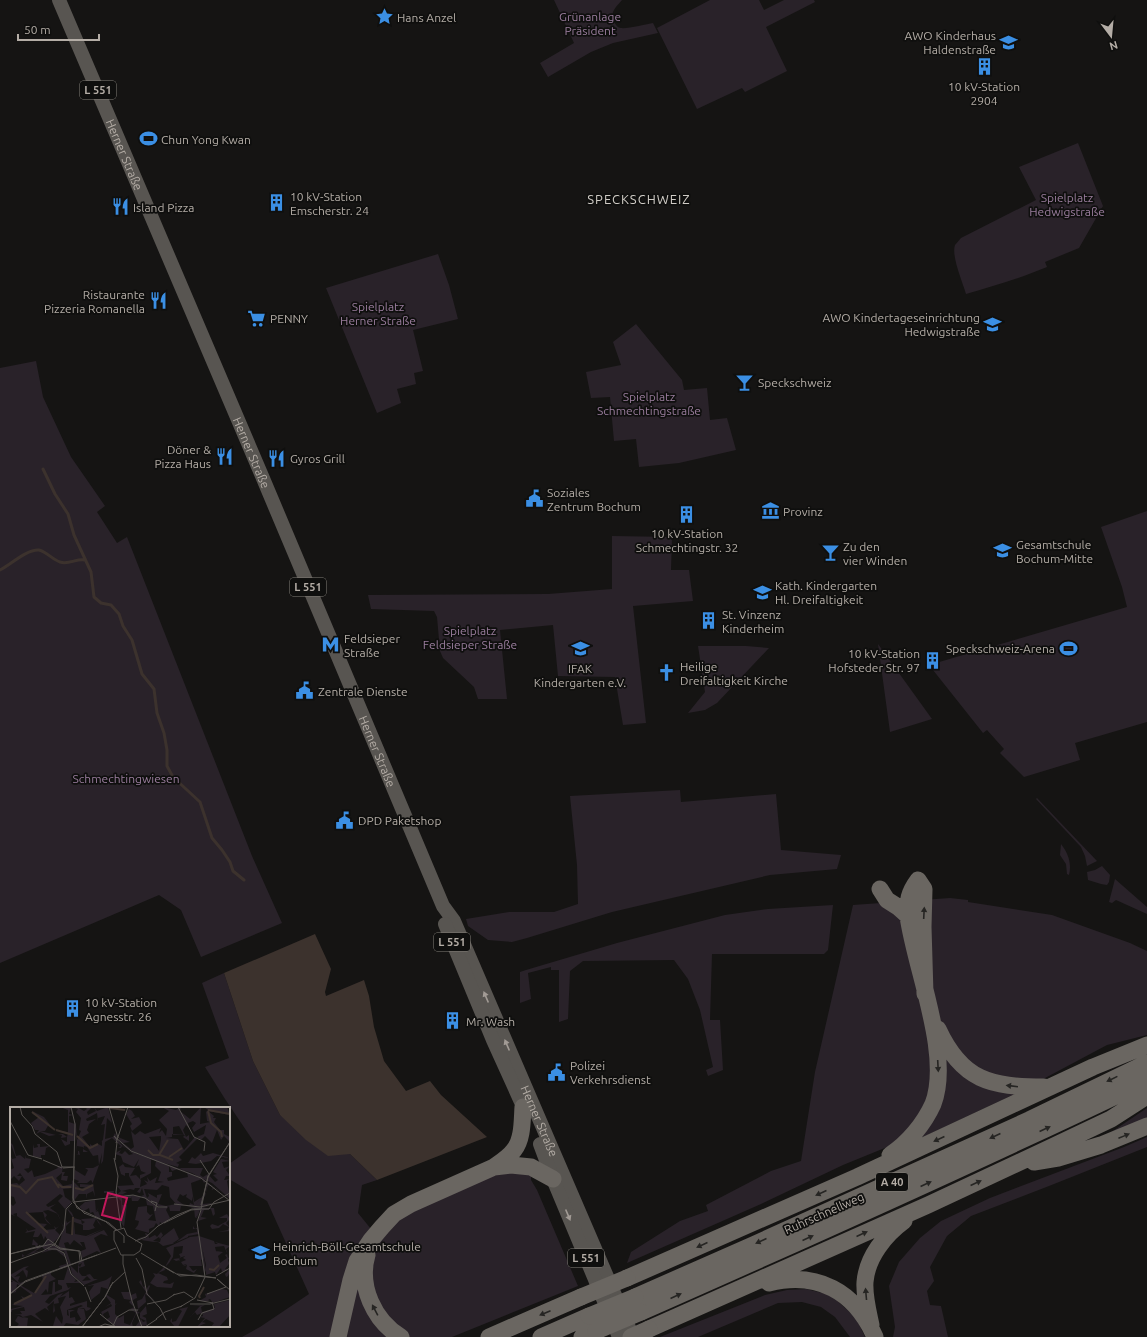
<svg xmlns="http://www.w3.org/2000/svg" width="1147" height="1337" viewBox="0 0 1147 1337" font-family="Ubuntu,sans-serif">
<rect width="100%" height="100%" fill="#151413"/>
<path fill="#292229" d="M554,0H622C616,7 609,13 614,22C616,25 618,28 621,28C627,29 647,24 653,23L658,33L613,43L591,52L548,77L540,63L574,43Z
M710,0H759L764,10L784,0H814L815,2L766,27L787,71L745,92L742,88L697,109L657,28Z
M1078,143L1103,206L1079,248L1045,262L1047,267C1021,278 993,286 966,294C963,283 951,256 955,245C957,243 959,240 961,238L1036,200L1019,167Z
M438,254L449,285L458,319L413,330L423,371L414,373L416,384L397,389L401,403L377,413L326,288Z
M636,324L682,380L684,390L707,388L710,420L727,418L736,450L679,463L639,467L636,439L614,441L610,397L591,398L586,372L621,365L613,342Z
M36,361L43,397L71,457L105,506L97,512L117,543L127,537L252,856L282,923L201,957L181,910L159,895L0,963V368Z
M1147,511V722L1075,743L1080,760L1024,777L1000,753L1004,749L987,730L983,733L929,665L1127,607L1122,587L1101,527Z
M612,536L672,537L671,570H689L693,601L633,606L646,723L623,725L615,677L558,676L553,625L500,630L507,699H478L474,687L443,658L440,651L437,617L434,611L371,609L368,595L548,594L612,589Z
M878,644L932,719L890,732Z
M698,646H746L769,648L717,703L705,710L688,713L705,692Z
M680,790L681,802L776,794L781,850L841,855L837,869L770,875L612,912L527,938L512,942L488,940L468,926L466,919L509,912H554L578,904L577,865L570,796Z
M1037,798L1097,861L1087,866L1085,856L1081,847L1036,799Z
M1061,844C1068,853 1072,863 1069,875L1067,874L1066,864L1060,855Z
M1102,866L1110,875L1109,882L1107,885L1101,884L1088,880L1087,872L1095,870Z
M1115,879L1147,907V914L1116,900L1112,903L1109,902Z
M950,898L968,900V902L1052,915L1130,943L1147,951V1035L1107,1045L1015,1094L919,1139L924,1132L843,1165L761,1204L627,1263L631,1252L680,1221L708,1211L706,1205L771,1171L801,1161L815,1072L853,905Z
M833,905L828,950L824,954H712L710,1020H720L723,1070L708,1076L706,1070L713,1067L700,1010L688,979L674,960L583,961L570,971L568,1019L559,1022V970H551V967L528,973L531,999L520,1003V972L526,970L617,943L725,915L768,909Z
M224,973L253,1061L280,1115L350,1154L377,1180L362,1185L358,1213L380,1240L395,1223L409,1212L500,1172L531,1175V1180L537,1190L578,1286L452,1337H242L260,1327L309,1294L267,1201L229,1179V1164L256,1145L225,1099L205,1067L229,1058L202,983Z
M1147,1108V1118L1104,1137Z
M1147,1137V1147L1049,1186L971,1216L947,1236L930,1267L934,1281L927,1291L930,1305L941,1306L948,1337H893L895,1327L889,1286L899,1262L920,1238L941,1221L990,1198L1124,1147Z
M806,1289L831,1295L856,1318L865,1337H850L835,1317L821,1307L802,1302L778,1303L698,1337H660L765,1295L787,1290Z"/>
<path fill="#3c322d" d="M315,934L331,969L325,992L326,996L364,980L369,996L374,1027L384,1061L406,1091L430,1081L441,1095L487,1137L377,1180L350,1154L328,1156L306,1140L280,1115L253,1061L224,973Z"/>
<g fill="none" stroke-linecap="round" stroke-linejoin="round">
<path stroke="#3c322d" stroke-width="3" d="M43,469L55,494L68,514L74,535L91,572L94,597L101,603L111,605L119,614L123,626L132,640L142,674L154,689L157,713L164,733L167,750V766L173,777L200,802L212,838L222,850L230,862L233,871L244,880
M0,570C10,565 27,549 39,550C47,552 53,560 60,562C69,565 77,558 85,560"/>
<g stroke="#585551" stroke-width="14">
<path id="s1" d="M59,0L262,476L443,906L454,921L633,1337"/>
<path d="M445,924L493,1040L526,1113"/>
<path d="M540,1144L553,1179L619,1337"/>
</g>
<path stroke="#6a6661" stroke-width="17" d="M880,889L887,900L898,907L908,916
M938,1029C962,1081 991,1087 1044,1087
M890,1155C908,1143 924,1124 933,1104C952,1055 915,968 908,916C907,901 909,892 918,880L924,889L923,927L925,994
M1034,1162L1058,1158L1101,1145L1147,1126
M494,1167L511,1165L531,1167L553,1179
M367,1255C358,1286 374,1321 401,1337
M627,1278L857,1177L1093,1067L1147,1045
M769,1283C817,1271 855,1291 875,1337
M635,1297L753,1245L1029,1120L1147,1063
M641,1312C811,1237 980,1161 1147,1081
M871,1325C868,1311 864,1296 865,1282C867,1257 885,1235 904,1221
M649,1329L928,1205L1052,1147L1111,1119L1147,1096
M338,1337L351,1280L357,1261L371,1240L382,1227L394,1214L411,1204L494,1167C501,1162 509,1157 514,1150C523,1139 522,1120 523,1107
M489,1337L581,1297
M541,1337L589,1316
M582,1337L596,1331"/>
<path stroke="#6a6661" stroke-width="17" d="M581,1297L627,1278
M589,1316L635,1297
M596,1331L641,1312
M631,1337L649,1329"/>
</g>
<defs><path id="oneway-solid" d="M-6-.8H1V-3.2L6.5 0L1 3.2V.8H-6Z"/></defs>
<g fill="#262523">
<use href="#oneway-solid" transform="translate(924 913) rotate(-87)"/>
<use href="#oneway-solid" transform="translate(938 1066) rotate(87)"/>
<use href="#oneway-solid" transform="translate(1112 1079) rotate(154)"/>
<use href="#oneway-solid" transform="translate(1012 1086) rotate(-173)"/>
<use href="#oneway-solid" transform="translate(1045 1129) rotate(-25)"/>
<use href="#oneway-solid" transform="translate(995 1136) rotate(155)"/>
<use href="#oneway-solid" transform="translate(1124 1136) rotate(-22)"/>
<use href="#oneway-solid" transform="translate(939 1139) rotate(155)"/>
<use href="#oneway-solid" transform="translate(976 1183) rotate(-25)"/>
<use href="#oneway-solid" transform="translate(926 1184) rotate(-25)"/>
<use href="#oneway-solid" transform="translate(821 1193) rotate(156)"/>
<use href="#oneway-solid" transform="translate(862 1234) rotate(-24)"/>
<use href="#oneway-solid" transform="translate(808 1238) rotate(-24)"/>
<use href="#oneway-solid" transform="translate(761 1241) rotate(156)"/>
<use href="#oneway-solid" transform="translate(702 1245) rotate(156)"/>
<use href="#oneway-solid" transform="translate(866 1294) rotate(-95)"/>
<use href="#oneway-solid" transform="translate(676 1296) rotate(-24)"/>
<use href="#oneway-solid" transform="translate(375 1310) rotate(-118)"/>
<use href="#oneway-solid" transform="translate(545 1313) rotate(157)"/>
</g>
<g fill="#a29b95">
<use href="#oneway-solid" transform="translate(486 997) rotate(-113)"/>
<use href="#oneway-solid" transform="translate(507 1045) rotate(-113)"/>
<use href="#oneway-solid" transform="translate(568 1215) rotate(67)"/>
</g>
<defs>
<symbol id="sight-bare" viewBox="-9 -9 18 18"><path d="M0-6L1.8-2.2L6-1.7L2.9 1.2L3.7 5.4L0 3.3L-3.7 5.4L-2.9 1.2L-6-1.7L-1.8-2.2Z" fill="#3b8fe4" stroke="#0f0f0e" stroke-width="2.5" paint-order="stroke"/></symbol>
<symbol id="school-bare" viewBox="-9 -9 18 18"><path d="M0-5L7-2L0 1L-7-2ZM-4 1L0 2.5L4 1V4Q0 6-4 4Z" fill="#3b8fe4" stroke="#0f0f0e" stroke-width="2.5" paint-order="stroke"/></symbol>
<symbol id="building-bare" viewBox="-9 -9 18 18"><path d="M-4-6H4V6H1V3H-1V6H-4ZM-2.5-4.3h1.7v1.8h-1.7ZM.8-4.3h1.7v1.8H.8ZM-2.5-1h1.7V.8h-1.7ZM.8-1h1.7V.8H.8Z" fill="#3b8fe4" stroke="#0f0f0e" stroke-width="2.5" paint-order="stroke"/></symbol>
<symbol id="stadium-bare" viewBox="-9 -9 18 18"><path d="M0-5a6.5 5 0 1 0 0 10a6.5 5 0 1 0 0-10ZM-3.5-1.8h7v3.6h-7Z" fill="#3b8fe4" stroke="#0f0f0e" stroke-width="2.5" paint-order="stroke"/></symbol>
<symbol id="restaurant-bare" viewBox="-9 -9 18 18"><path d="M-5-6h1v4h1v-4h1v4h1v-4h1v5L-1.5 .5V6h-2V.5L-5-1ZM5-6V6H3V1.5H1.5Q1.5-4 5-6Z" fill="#3b8fe4" stroke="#0f0f0e" stroke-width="2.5" paint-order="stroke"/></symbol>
<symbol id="supermarket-bare" viewBox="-9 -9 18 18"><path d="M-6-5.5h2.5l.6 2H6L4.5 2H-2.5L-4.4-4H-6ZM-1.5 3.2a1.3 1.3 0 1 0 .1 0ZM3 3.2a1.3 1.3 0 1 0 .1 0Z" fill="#3b8fe4" stroke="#0f0f0e" stroke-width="2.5" paint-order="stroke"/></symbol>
<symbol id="bar-bare" viewBox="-9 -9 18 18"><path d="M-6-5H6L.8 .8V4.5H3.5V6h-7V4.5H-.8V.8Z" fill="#3b8fe4" stroke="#0f0f0e" stroke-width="2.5" paint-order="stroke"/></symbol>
<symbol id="civic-bare" viewBox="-9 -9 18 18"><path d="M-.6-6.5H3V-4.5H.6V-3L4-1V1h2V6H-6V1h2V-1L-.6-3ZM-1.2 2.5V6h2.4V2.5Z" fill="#3b8fe4" stroke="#0f0f0e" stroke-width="2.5" paint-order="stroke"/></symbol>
<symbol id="museum-bare" viewBox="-9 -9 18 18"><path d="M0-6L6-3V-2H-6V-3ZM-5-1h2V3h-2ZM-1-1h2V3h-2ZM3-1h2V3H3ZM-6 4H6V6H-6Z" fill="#3b8fe4" stroke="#0f0f0e" stroke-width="2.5" paint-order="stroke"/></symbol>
<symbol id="metro-bare" viewBox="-9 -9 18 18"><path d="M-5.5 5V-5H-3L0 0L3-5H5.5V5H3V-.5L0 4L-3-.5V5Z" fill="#3b8fe4" stroke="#0f0f0e" stroke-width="2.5" paint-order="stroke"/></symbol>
<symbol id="church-bare" viewBox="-9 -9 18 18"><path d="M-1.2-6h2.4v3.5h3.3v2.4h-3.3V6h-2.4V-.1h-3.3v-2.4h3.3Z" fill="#3b8fe4" stroke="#0f0f0e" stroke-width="2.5" paint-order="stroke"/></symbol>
</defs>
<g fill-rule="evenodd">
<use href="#sight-bare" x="372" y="4" width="25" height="25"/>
<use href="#school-bare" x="996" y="30" width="25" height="25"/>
<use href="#building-bare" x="972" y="54" width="25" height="25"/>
<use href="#stadium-bare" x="136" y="126" width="25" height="25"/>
<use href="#building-bare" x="264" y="190" width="25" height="25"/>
<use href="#restaurant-bare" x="108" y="194" width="25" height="25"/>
<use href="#restaurant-bare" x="146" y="288" width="25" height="25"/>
<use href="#supermarket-bare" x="244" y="306" width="25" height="25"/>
<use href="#school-bare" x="980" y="312" width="25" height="25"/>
<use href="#bar-bare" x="732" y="370" width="25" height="25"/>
<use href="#restaurant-bare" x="212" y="444" width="25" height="25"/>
<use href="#restaurant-bare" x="264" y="446" width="25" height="25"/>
<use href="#civic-bare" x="522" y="486" width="25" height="25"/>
<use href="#museum-bare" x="758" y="498" width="25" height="25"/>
<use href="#building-bare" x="674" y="502" width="25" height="25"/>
<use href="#school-bare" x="990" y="538" width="25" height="25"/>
<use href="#bar-bare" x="818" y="540" width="25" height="25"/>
<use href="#school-bare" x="750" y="580" width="25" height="25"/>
<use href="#building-bare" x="696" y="608" width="25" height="25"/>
<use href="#metro-bare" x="318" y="632" width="25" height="25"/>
<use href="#stadium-bare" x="1056" y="636" width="25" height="25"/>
<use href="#school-bare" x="568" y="636" width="25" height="25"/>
<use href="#building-bare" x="920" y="648" width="25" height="25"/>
<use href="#church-bare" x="654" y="660" width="25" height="25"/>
<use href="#civic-bare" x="292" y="678" width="25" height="25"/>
<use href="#civic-bare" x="332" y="808" width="25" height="25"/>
<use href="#building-bare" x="60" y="996" width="25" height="25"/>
<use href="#building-bare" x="440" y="1008" width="25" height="25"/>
<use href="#civic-bare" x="544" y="1060" width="25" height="25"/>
<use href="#school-bare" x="248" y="1240" width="25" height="25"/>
</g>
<g text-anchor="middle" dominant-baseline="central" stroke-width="3.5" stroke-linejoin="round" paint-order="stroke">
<g fill="#0f0f0e" stroke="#827e78" stroke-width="1">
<rect x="80" y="81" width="36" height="18" rx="3"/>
<rect x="290" y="578" width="36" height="18" rx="3"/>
<rect x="434" y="933" width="36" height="18" rx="3"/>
<rect x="876" y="1173" width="32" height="18" rx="3"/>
<rect x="568" y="1249" width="36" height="18" rx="3"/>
</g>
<g font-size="11" font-weight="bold" fill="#b4ada6">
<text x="98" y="90">L 551</text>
<text x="308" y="587">L 551</text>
<text x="452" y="942">L 551</text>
<text x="892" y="1182">A 40</text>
<text x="586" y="1258">L 551</text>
</g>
<g font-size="12" fill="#9b7e9e" stroke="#0f0f0e">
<text x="590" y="16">Grünanlage<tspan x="590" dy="14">Präsident</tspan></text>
<text x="1067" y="197">Spielplatz<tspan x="1067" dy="14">Hedwigstraße</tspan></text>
<text x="378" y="306">Spielplatz<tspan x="378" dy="14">Herner Straße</tspan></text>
<text x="649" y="396">Spielplatz<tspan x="649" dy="14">Schmechtingstraße</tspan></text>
<text x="470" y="630">Spielplatz<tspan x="470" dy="14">Feldsieper Straße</tspan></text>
<text x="126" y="778">Schmechtingwiesen</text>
</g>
<g font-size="12" fill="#b4ada6" stroke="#0f0f0e" text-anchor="start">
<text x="397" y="17">Hans Anzel</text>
<text x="996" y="35" text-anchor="end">AWO Kinderhaus<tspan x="996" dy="14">Haldenstraße</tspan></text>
<text x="984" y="86" text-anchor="middle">10 kV-Station<tspan x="984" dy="14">2904</tspan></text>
<text x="161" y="139">Chun Yong Kwan</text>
<text x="290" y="196">10 kV-Station<tspan x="290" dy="14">Emscherstr. 24</tspan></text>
<text x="133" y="207">Island Pizza</text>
<text x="145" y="294" text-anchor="end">Ristaurante<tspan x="145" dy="14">Pizzeria Romanella</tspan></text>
<text x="980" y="317" text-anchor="end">AWO Kindertageseinrichtung<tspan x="980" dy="14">Hedwigstraße</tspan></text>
<text x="270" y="318">PENNY</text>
<text x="758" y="382">Speckschweiz</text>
<text x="211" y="449" text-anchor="end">Döner &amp;<tspan x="211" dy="14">Pizza Haus</tspan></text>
<text x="290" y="458">Gyros Grill</text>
<text x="547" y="492">Soziales<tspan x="547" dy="14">Zentrum Bochum</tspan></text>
<text x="783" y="511">Provinz</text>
<text x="687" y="533" text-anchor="middle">10 kV-Station<tspan x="687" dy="14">Schmechtingstr. 32</tspan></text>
<text x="1016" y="544">Gesamtschule<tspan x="1016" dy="14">Bochum-Mitte</tspan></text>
<text x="843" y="546">Zu den<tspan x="843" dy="14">vier Winden</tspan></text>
<text x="775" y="585">Kath. Kindergarten<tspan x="775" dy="14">Hl. Dreifaltigkeit</tspan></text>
<text x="722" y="614">St. Vinzenz<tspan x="722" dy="14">Kinderheim</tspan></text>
<text x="344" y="638">Feldsieper<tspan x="344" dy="14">Straße</tspan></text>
<text x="1055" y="648" text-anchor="end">Speckschweiz-Arena</text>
<text x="920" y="653" text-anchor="end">10 kV-Station<tspan x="920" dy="14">Hofsteder Str. 97</tspan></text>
<text x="680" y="666">Heilige<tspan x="680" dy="14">Dreifaltigkeit Kirche</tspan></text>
<text x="580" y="668" text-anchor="middle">IFAK<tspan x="580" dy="14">Kindergarten e.V.</tspan></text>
<text x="318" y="691">Zentrale Dienste</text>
<text x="358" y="820">DPD Paketshop</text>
<text x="85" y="1002">10 kV-Station<tspan x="85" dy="14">Agnesstr. 26</tspan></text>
<text x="466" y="1021">Mr. Wash</text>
<text x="570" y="1065">Polizei<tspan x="570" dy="14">Verkehrsdienst</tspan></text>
<text x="273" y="1246">Heinrich-Böll-Gesamtschule<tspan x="273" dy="14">Bochum</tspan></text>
</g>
<g font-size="12" fill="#b4ada6" stroke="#0f0f0e">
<text stroke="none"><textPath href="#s1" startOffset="168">Herner Straße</textPath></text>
<text stroke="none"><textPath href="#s1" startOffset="492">Herner Straße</textPath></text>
<text stroke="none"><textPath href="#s1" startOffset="816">Herner Straße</textPath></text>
<text stroke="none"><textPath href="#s1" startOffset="1220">Herner Straße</textPath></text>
<text transform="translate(824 1213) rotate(-24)">Ruhrschnellweg</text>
</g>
<g font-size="13" letter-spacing="1" fill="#d0ccc6" stroke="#0f0f0e">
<text x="639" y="199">SPECKSCHWEIZ</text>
</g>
</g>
<g transform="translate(10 1107)">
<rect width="220" height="220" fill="#151413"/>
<path d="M50,0L61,1L59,7L63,8L59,9V15L65,17L63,8L66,18L67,33L71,24L69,23L71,11L66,5L68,2L62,0H67L74,4L77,2L75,0H82L77,5L78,8L86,4L84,0L87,4L98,0L102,16L97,11L95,32L103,30L105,26L110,36L117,43L146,54L119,43L115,40L111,36L108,30L120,35L113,36L121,42L124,40L121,24L125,28L130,24L135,27L151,21L149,26L152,23L156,29L157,22L149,13L159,4L152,0L166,3L171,0L170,4L180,12L191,0L190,17L200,15L197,14L196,5L198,3L194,0H217L220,8L198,4L204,9L203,11H206L204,15L210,23H214V27L220,30V35L214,29L211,33L207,23L202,36L195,29L191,33L187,30L194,27L196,18L184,25L182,21L186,16L183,14L178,16L179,21L176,18L173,23L176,30L179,28V34L173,30L175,28L162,27V30L156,31L168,32L174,43L185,30L187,32L169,50L172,53L166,56L169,57L168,60L150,55L182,66L196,74L194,76L192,72L181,76L184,95L192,90L185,98L196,85L197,75L208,83L211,85L206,81L201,83L204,80L198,78L195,89L192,93L193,97L203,96L192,100L200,99L192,101H204L205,107L203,109L201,102L194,103L191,110L197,111L188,114L191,100L187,111H186L188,108L185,111L184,101L176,99L187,100L191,99H179L180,96L184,98L182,89V94L176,90L177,87L173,89L170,87L167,93L174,98L164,97L175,99H171L170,104H160L159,99L156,103L160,111L157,114L152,117L150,115L149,119L146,116L144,120L139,122V126L125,122L128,118L129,114L125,113L128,100L137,99V105L140,108L143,107L138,113L146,114L143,99L137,98L136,92L149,101L157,100L148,99L131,89L134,88L132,81L130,86L127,85L130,81H125L124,83L120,82L112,84L117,85L113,87H120L104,88H103L102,87L101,89L95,90L102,86H94V82V84H104L103,88H106L111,84L107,79L124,78L119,69V66H115V69L111,67L109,60L113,57L115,60L125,61L120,69L126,68L131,73L130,80L137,77L134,73L138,75L137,70L140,74L147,70L145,76L154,75L148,74L151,65L145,59L146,54L141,52V66L130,72V68L136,66L131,64L129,58L126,60L129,52L124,60L113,55L111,49L105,47L107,45L111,43L109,46L112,47L115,44L119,48L123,47L112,39L111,41H108L111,39L102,31L95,35L93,54L91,57L92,46L89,58L88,48L83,49L77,40L74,39L73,42L78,45H73V48V40L67,39L66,47H68V44H69L70,48L66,47L67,34L65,25V34H60V37L55,39L51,32L57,35V30L51,31L52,28L48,27H53L57,30L58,26L44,23L39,17L35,24H30L46,28L39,29L30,25L26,27L29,23H25L21,16L29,10L23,7L22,4L34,10L44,23L58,25V3ZM87,6L88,15V11L95,9L91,18L95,17L93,33L89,36L92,34V39L88,37L84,40L80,37V40L72,30L79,26L77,23L79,17L86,12L77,14L76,12ZM169,19L174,28H163V20ZM151,29V33L149,44L139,30ZM159,59L162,64L168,62L177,65L178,70L158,74L157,71L162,69V65H159ZM152,78L159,80L160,90L166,97L156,99L148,97L152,87L147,88V91L138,86L139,89L137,91L134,82L147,83ZM119,2L122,4L125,9L121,12L129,10L132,16L122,24L120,19L122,17L116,7ZM0,35L3,38L6,49L10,48L15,52L16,48V51L21,52L19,61L14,62L18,66L22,63L24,70L35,67L48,61L47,59L53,60L52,65H55L53,69H58L57,74L51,73L52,66L46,71L53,79L62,77V73L71,82L75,80H70V77L84,78L81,73L77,76H67L69,74L64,72L65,63L75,69L78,63L75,61H83L89,58L83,75L85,90L83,84L77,87V92L76,87H69L63,95L62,81L53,82L55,90L62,95L55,102L48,94L53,89L50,87L36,98L38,100L46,97L40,101L47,106L53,119L54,116L51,128L43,136L41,134L43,137L38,141L35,143L32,140L24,145L33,143L12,150V147L15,149L27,142L25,138H22L23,132L28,137L27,140L33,139L37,132L35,129L34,133L31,126L28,130H23L25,124L15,126L17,124L16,121L18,124L26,122L7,109V106L3,107L5,109L0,107V96L3,99L6,96L4,90L0,89V77L7,76L9,78L15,73L10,66L7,69H12L9,74L4,69L1,72L0,63L4,61L0,48L2,52L6,51ZM38,103L48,107L53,120L50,128L45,123L49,119L51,121L49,119L46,121L44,119L45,122L35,123L33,121L37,117L26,116L17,106L33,105L35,112L37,115L41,118L35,111L37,108L33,104ZM23,37L24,41L28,40L27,37H30V40L40,39L36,41L35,48H31V51L23,49ZM191,46L193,49L203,46L220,51L207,49L201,54L186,57L187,61L186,57L178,56L182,50L185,52ZM211,52L220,54L212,55L214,61L220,59L216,63L220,69H216L214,73L220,72L217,74L219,86L217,88H220V92L202,76L169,61H193L190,68L193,70L198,67L205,75L208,73L203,68L207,67L203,65ZM122,88L131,90L128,94H122L121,89V91H112V98H117L114,120L110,114L112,108L111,94L107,90ZM85,93V105L86,93V104L89,100L86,105L88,104L91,112L86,111L83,105L80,106L79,101L74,104L69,100L75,95ZM64,97L58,102L62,106L64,111L71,113L72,117L75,115L71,113L72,112L86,111L92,119L87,114L93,122L77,130L94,123L98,129L91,127L84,131L91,146L87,144L72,151L71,144L76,142L74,135H70L73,140L64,133L60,138L58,135L54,136L61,157L59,158L54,144L42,143L31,146L44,138L48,140L56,113L57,116L62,113L56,119V126L63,128L64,112L57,102ZM86,112L93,122L76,129L65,127L64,115L73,118V123H79L85,121L83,118ZM217,107L220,112L216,116L220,121V124L208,125L218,123L219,120L213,117L209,121L202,122L200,119L202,117L208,119L217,114V111H209ZM186,112L189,127L178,129V130L162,137L153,139L148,135H144L131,133L138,130L126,132L136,129L135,126L138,127L139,131L145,128L147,130L151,125L153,128L150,132L149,130L143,134L150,135L151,131L164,121L169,132L163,136H165L177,127L187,125V122H183V119L185,122L188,120ZM189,129L204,134L205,137H208L205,135L220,139L216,142L217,145V146L214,139L205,140L207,148L206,144L213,145L208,149L210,156L217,151L215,148L217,147L218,151L220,150L218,153L220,159L219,157L215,162L219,163L220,164L218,169L216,170L215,167L219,163L212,165L211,161L206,168L205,165L196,168V158L192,140L196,163L194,168L193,152L191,153L192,159H179L183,164L187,162L184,166L176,162L177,158L171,160L177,157L173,158L171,155L176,153L173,151L175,149L169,151L170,154V158V153L166,154L163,152L171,151L169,147L172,146L173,139L164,140L163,150L159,156L155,160L161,149L156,141L180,130ZM46,143L53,145L56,150L60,165L66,173L64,175L68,174L71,176H56L58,181L61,180L58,183L40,189L35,195L39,197L48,188L53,186L50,190L59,184V191L62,190L65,195L60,197V199L77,194V200L81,201L79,203L76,204L74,201L69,202H74L76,212L68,218L56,216L53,220L43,219L46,209L52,217L53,211L50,200L56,189L48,191L49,196L44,197L45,204L43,206L44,194L37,200L39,204L35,201L25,207L33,215L21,208L13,210L18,211L17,220H6L9,217L5,214L8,209L14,211L10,208H4L12,207L10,204H15L14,200L2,203V205L1,207L2,205L0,204V200L1,202L13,199L2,198L13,192L11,189L15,191L22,188L7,177L6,185L0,187V175H3L0,172L10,177L0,168L14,160L19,159L15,162L18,164L17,171L13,163L4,170L10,169L8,174L10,176L16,174L10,178L24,186L33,174L32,168L41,165V168L46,172L39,175L38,186L36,182L31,188L42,187L43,175H45V185L52,182V179L48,177V173H54L58,160L50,162L49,159L56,157L57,152ZM71,198L73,199L68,201L67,205L71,212L66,215L65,210L60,211V205L65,203H58L59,209L57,208V203ZM73,153L75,159L69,161V165L72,169H77L72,174L81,173L76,168L80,167L84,172H88L74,178L62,167L60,158L68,166V158L70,160L72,156L68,158L69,155ZM154,160L155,163L148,166L157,170L158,173L154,174L153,176L160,177L164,175L162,181L147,180L140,176L145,169L143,166L147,167ZM102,169L98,182L91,180L90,186L81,193L79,185L84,178L77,179L96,173ZM135,172L136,183L139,178L140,179L137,186L145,194L135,187L136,195L128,202L127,194L132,192L136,185L129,175L131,173L133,180L135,179ZM98,182L97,188L105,193V197L107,196L105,198V207L109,211L114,208V216L120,218L126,206L120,202L124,200L119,195L121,193L114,192L111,185H119V183L121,188L126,186L127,191L122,193L125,192L122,194L125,203H122L125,204L131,201L127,204L130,206L136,199L137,207L132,209L136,211L137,218L125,220L131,212L133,215L136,214L130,211V206L126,207L130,212L126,207L122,216L123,220H107L96,213L100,210L98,204L93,207L94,211L91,205L102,199L101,197L95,200L101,196L96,189ZM211,182L217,183L220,190L203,196L200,192L198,193L200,194H189L196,190L195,187ZM220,193V208L209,220H201L204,216L196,212L192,215L196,216L187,220L195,211L189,210L193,209L192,206L187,208L185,205L180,210L190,199H180L195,198L191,200L192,205L205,201L204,197ZM178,200L168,220H165L160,214L162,211V215L166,214L172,204L169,202Z" fill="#292229" fill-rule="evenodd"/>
<path fill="none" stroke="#3c322d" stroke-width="2" d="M100,1L115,3M198,3L220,7M198,4L201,16L211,25L212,30M22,5L45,23M46,23L63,28M67,29L80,41L88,37M138,43L143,48H149L158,33M150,48L163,53M159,50L172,41M48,77L52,80H61M0,78L10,80L16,86L28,73L42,70L49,81M65,81L73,83L83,78M16,105L38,126M62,128L63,110M199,162L204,163L209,158M25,186L36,169M190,191L189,189L194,180M4,197L22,188"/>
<path fill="none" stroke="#55514e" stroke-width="1" d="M10,0L12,8L22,19L25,27L47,45L52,60M61,0L65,17L63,95L75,107M99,0L108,31M168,0L184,30L195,35L194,44M0,14L18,48L32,52M107,33L104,29L121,44L191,71L220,94M106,36L118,0M104,51L108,69L106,85L111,121M33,53L52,61M105,53L107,35M190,53L199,67M52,60H64L63,91L67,101L99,116L114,129V136M53,61L65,60M141,94L147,96L145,104M64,95L123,88L135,91L148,100H157M164,97L190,100L220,93M191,98L198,70L220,35M74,106L97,115M96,115L106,123M154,116L181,103L191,102L198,69L220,35M114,121L117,128L132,137L130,144L124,148H111L104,133V124ZM125,134L136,130L148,119L167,108L182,102H199L204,95L220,86M29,139H33L38,132L50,141L70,144L72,154M38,142H46L54,146L61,167L74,179M131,146L164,166M0,147L30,139M0,147L42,137L50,142L69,144L70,154M113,148V157L122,194L132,220M126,151L132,162L137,187L150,201L156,213M0,156L33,144L45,137L54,122L56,102L62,96M153,159L170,169L186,168L206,171M167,167L206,171M206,169L220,161M207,172L220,183M75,180L81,195M0,187L15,175L106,141M0,187L15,174L87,148M197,187L216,180L207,172M163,188L174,185L183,191M187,193L203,196M137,197L156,193L165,187M180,197H200L220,192M170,200L185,191L195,170L187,115L191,103M90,207L106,220M146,212L155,205L172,199M188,213L192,206L204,202L202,195M72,220L95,190L101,178L115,165M72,220L95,190L103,175M88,220L95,217L103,219L107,210L119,203H128M135,220L147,212"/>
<path fill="#c2185b" fill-opacity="0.15" stroke="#c2185b" stroke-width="2" d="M98,86L117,91L111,113L92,108Z"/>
<rect width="220" height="220" fill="none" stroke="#b4ada6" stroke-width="2"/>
</g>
<g transform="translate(1111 36) rotate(164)" stroke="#0f0f0e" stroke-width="3" paint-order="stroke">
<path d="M0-3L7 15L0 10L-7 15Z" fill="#b4ada6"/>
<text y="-6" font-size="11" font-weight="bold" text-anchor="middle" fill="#b4ada6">N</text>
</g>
<path d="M18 34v6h81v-6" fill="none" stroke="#b4ada6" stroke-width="2"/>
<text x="24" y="34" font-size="12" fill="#b4ada6" stroke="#0f0f0e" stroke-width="3" paint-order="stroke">50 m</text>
</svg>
